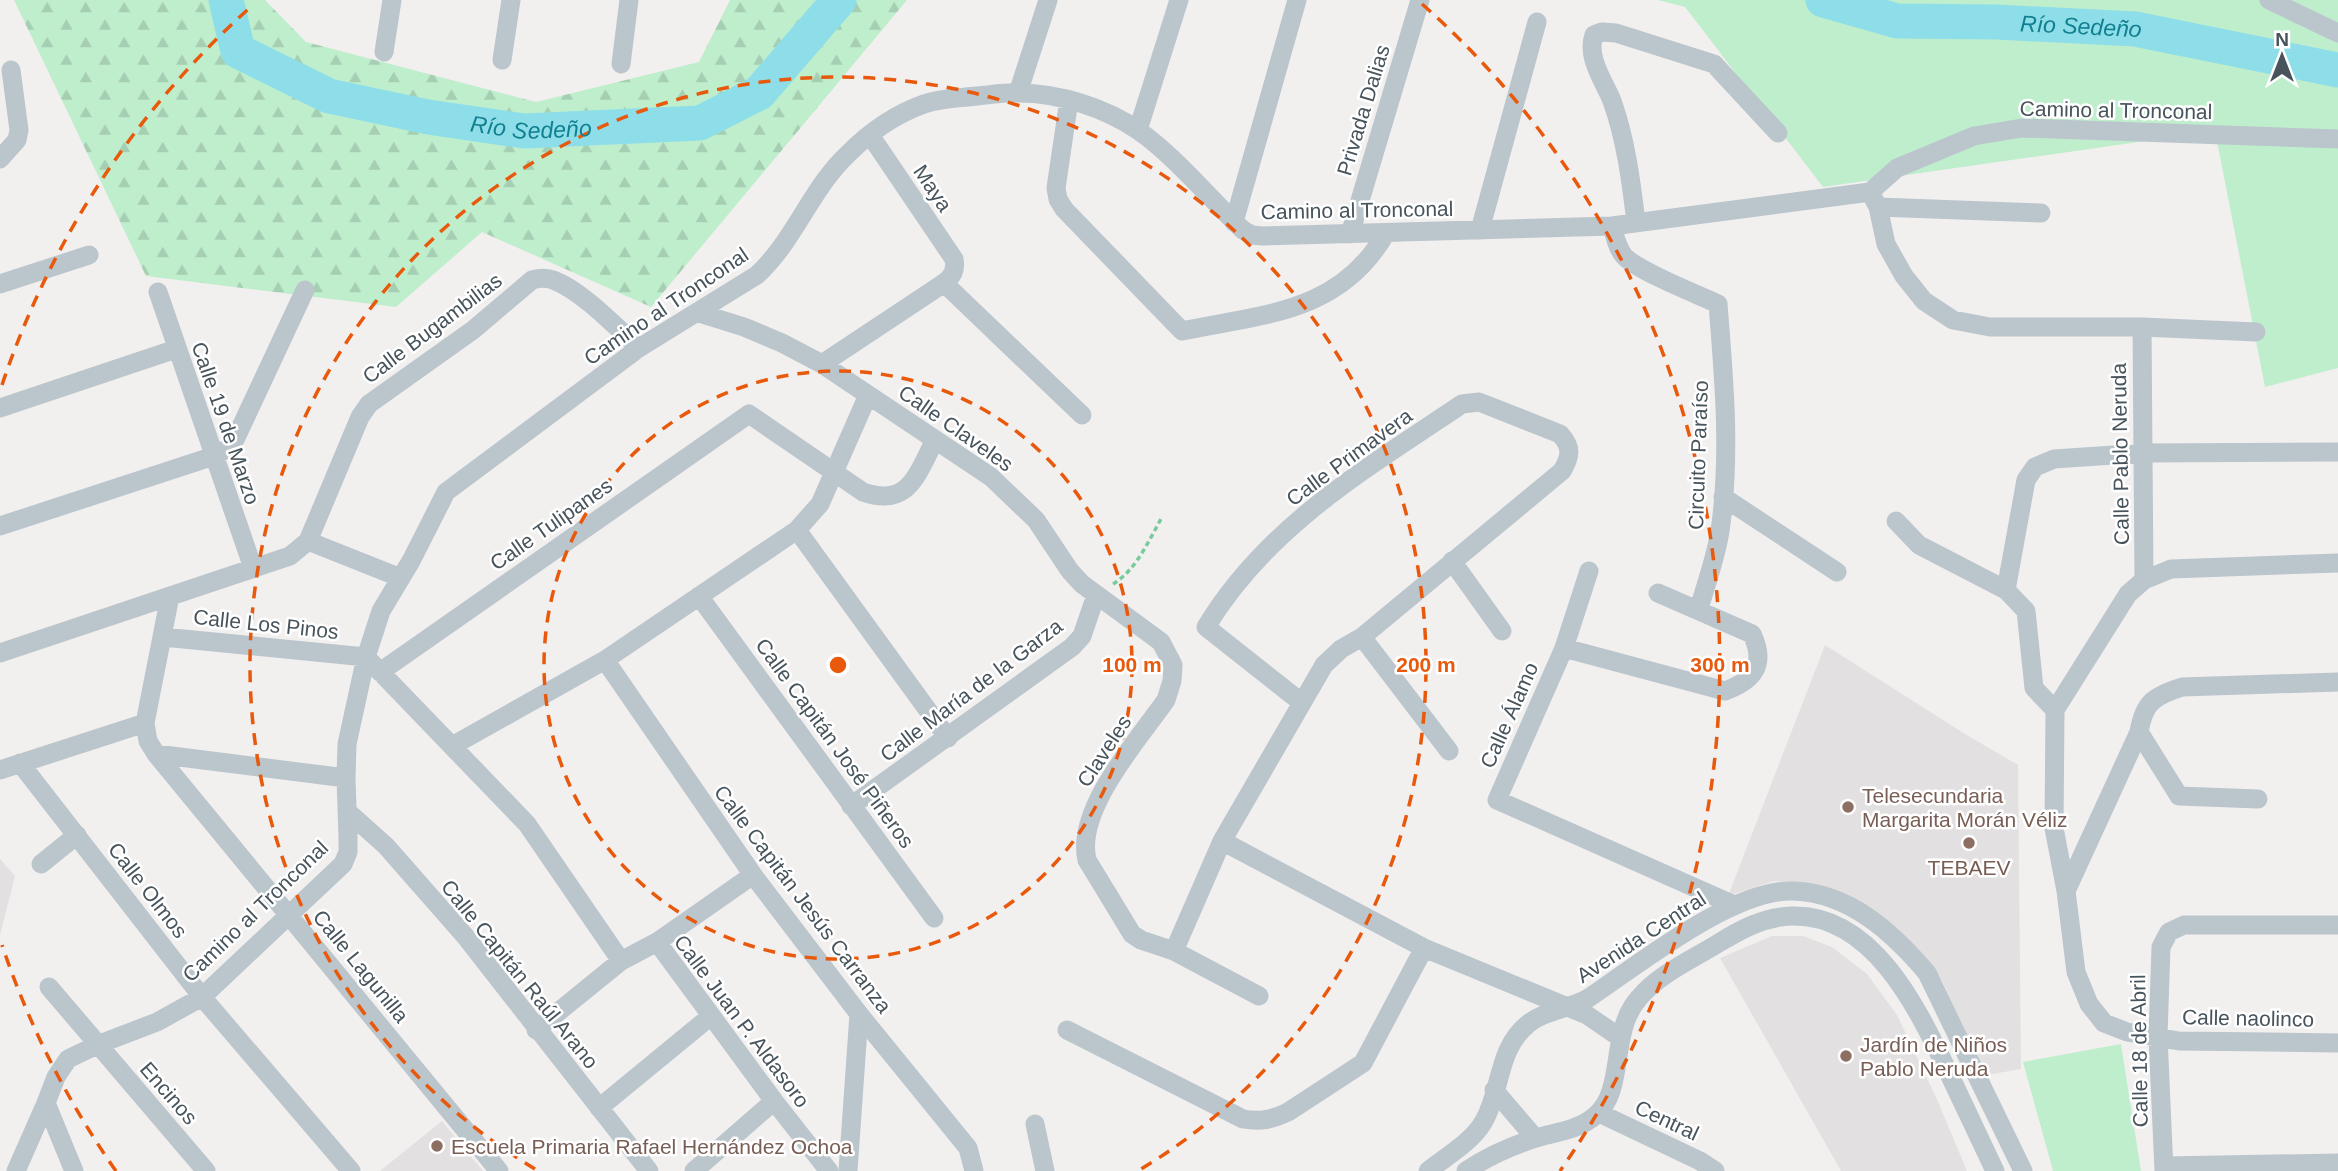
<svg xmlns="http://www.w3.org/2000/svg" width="2338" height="1171" viewBox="0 0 2338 1171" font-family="Helvetica,sans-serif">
<defs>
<pattern id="forest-firs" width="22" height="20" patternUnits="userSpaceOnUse" patternTransform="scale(1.75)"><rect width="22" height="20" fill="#bfeecd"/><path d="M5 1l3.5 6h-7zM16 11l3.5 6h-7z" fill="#a6ceb2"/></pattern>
</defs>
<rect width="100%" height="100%" fill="#f2efef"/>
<path fill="#e3e0e1" d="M1825,645L1965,734L2018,765L2021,1069L1987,1075L1942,981L1919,952L1816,884L1774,881L1728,896Z
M0,859L15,876L0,935Z
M1772,936H1803L1832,947L1867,974L1897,1015L1936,1097L1967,1171H1841L1720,958Z
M442,1121L483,1171H380Z"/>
<path fill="url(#forest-firs)" d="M14,0H265L306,42L536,102L699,62L730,0H907L651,307L482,232L396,307L146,276Z"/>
<path fill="#bfeecd" d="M1658,0H2338V368L2265,387L2215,131L1823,187L1685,7Z
M2121,1044L2141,1171H2053L2023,1062Z"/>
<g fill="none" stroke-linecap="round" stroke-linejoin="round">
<g stroke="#8edee9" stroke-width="35">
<path id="s1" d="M226,0L238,51L329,96L428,117L524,131L700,123L759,93L839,0"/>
<path id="s2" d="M1823,0L1897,21L1996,22L2135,29L2338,70"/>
</g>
<path stroke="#78cb9b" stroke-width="3.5" stroke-dasharray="5 3.5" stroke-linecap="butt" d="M1113,584C1136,570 1148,542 1161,519"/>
<path stroke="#bbc5cc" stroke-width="19" d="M2269,0L2338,33
M384,52L392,0
M502,60L511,0
M621,64L629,0
M1018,93L1048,0
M1069,100L1056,188L1058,199L1064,209L1182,331C1264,314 1340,313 1386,233
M1138,130L1179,0
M0,159L17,140L19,130L11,70
M1870,192L1878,207L1886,244L1904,276L1924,301L1953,320L1990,327H2142L2256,332
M1878,207L2041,213
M1234,222L1297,0
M1636,222C1631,181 1626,140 1612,101C1604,81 1586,57 1594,35L1602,32L1616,33L1714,64L1778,133
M1612,226C1615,236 1617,248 1624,256C1639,272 1697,294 1718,304C1724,379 1731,456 1720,531C1716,557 1706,584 1699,609
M1480,230L1537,22
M1350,234L1420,0
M944,283L1082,415
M0,284L89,255
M158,292L253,568
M699,313L744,327L782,343L822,364L991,477L1036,520L1070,571L1082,584L1161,642L1173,665L1172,681L1166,700C1138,740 1075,810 1087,860L1132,934L1141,940L1174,951L1259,996
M2142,327L2144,580
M822,364L944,283C953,276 956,270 954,259L870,135
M0,408L176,349
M2338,452L2143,453L2054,459L2035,467L2026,480L2006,590L2026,611L2034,688L2055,710L2054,828L2066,891L2076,972L2089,1004L2104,1023L2127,1032L2179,1041L2338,1043
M1723,497L1837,572
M1896,521L1919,545L2006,590
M0,526L214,456L232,446L305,290
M797,530L948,738
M308,541L401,578
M1452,561L1502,631
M1589,571L1564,648L1497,800L1734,905
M170,596L145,723L148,741L156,754L499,1171
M699,596L934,918
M163,637L366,657L527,824L621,961
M1362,637L1449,751
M1564,648L1725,691C1755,680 1766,664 1752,634L1658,593
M0,653L290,556L308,541L360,417L369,404L473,330L532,280C539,278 546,277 553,280C581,290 617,328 639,348
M605,660L753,875L859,1014L968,1148L974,1171
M380,672L749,414L863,492C909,508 917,474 935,440
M2055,710L2128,594L2144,580L2171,569L2338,563
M2139,732L2179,796L2258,799
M452,746L605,660L797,530L820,504L868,395
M156,754L346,778
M20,763L202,997L351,1171
M0,770L145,723
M851,806L1072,647L1082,636L1096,595
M348,812L386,846L465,936L649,1171
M1222,841L1424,948L1587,1015L1619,1037
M41,864L77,835
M2066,891L2139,732C2144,702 2154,696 2182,687L2338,682
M657,942L774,1101L829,1171
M1174,951L1222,841L1324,665L1341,649L1362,637L1562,471C1571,456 1572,447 1560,434L1479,402L1462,404C1367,468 1267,526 1206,627L1301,702
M49,987L206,1171
M536,1030L621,961L657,942L753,875
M1067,1030L1243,1119C1260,1122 1271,1120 1288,1112L1363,1063L1424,948
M1494,1090L1535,1138
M599,1108L711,1016
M1599,1113L1700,1161L1715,1171
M1035,1124L1045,1171
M2164,1166L2338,1163
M16,1171L46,1103
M74,1171L46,1103L56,1077L68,1059L97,1045L157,1022L202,997L343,864L348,852V837L346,778L347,744L366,657L381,611L411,561L446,492L639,348L757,275C795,240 811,188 849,153C870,132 896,114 924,104C941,98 959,98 977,96C990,95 1005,92 1019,93C1059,93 1106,108 1139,131C1177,158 1209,198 1243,230L1252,235L1263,236L1612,226L1870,192L1897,168L1974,136L2022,128L2338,139
M694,1171L774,1101
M848,1171L859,1014
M1428,1171C1447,1156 1472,1142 1484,1121C1502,1089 1497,1049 1528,1024C1543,1011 1568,1009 1587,999C1637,966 1733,888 1794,891C1850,893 1893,933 1927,973L2023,1171
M1466,1171C1487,1157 1509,1147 1533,1139C1555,1132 1578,1131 1596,1115C1626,1089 1609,1031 1639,998C1659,974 1691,960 1717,944C1740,930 1763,917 1791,916C1876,913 1921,1016 1952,1080C1966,1110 1981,1141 1995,1171
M2164,1171L2158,1036L2161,947L2169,932L2184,925H2338"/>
</g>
<g fill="none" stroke="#e8590c" stroke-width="3.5" stroke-dasharray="12 9">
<circle cx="838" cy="665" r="294"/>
<path d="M535 1169A588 588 0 1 1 1141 1169"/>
<path d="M116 1171A882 882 0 0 1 2 945M2 385A882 882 0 0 1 254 4M1422 4A882 882 0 0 1 1560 1171"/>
</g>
<g fill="#8d6e63" stroke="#fff" stroke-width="2.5">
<circle cx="1848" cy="807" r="7"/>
<circle cx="1969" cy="843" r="7"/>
<circle cx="1846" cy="1056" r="7"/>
<circle cx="437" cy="1146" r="7"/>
</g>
<g text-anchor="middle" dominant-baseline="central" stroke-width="5" stroke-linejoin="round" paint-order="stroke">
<g font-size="21" fill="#48545c" stroke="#fff">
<text transform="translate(1363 110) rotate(-73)">Privada Dalias</text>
<text transform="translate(2116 110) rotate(1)">Camino al Tronconal</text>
<text transform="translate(933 188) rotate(56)">Maya</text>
<text transform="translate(1357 210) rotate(-1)">Camino al Tronconal</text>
<text transform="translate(666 306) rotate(-34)">Camino al Tronconal</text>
<text transform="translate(432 328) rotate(-37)">Calle Bugambilias</text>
<text transform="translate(226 423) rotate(71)">Calle 19 de Marzo</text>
<text transform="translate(956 428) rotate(35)">Calle Claveles</text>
<text transform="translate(2120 454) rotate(-91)">Calle Pablo Neruda</text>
<text transform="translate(1698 455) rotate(-88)">Circuito Paraíso</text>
<text transform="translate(1349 457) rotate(-36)">Calle Primavera</text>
<text transform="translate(551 524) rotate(-35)">Calle Tulipanes</text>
<text transform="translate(266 624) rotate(6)">Calle Los Pinos</text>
<text transform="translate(971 690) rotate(-37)">Calle María de la Garza</text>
<text transform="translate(1509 715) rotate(-66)">Calle Álamo</text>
<text transform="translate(835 743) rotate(54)">Calle Capitán José Piñeros</text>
<text transform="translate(1104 751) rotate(-57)">Claveles</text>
<text transform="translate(148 890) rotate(52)">Calle Olmos</text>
<text transform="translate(803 899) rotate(53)">Calle Capitán Jesús Carranza</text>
<text transform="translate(255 911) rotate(-44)">Camino al Tronconal</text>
<text transform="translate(1641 937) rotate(-33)">Avenida Central</text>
<text transform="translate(361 966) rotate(51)">Calle Lagunilla</text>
<text transform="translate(520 974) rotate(51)">Calle Capitán Raúl Arano</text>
<text transform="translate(2248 1018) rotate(1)">Calle naolinco</text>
<text transform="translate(742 1021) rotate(53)">Calle Juan P. Aldasoro</text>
<text transform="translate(2139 1051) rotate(-91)">Calle 18 de Abril</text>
<text transform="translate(169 1093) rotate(49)">Encinos</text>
<text transform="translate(1667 1120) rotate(25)">Central</text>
</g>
<g font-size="21" fill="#785e54" stroke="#fff" text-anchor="start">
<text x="1862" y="795">Telesecundaria<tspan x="1862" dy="24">Margarita Morán Véliz</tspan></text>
<text x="1969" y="867" text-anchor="middle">TEBAEV</text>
<text x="1860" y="1044">Jardín de Niños<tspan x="1860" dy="24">Pablo Neruda</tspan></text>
<text x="451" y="1146">Escuela Primaria Rafael Hernández Ochoa</text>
</g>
<g font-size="23" font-style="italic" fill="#118090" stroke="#fff">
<text stroke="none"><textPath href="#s2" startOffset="261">Río Sedeño</textPath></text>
<text stroke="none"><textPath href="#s1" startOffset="359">Río Sedeño</textPath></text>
</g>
</g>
<circle cx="838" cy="665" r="10" fill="#e8590c" stroke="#fff" stroke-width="3.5"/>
<g font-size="21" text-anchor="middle" font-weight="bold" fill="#e8590c" stroke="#fff" stroke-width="5" stroke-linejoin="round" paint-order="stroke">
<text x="1132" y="672">100 m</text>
<text x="1426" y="672">200 m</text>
<text x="1720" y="672">300 m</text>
</g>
<g transform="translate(2282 56)" stroke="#ffffff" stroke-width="5" paint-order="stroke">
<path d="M0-5L12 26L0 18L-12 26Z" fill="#48545c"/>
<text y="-10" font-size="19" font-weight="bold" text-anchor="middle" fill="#48545c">N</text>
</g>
</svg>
